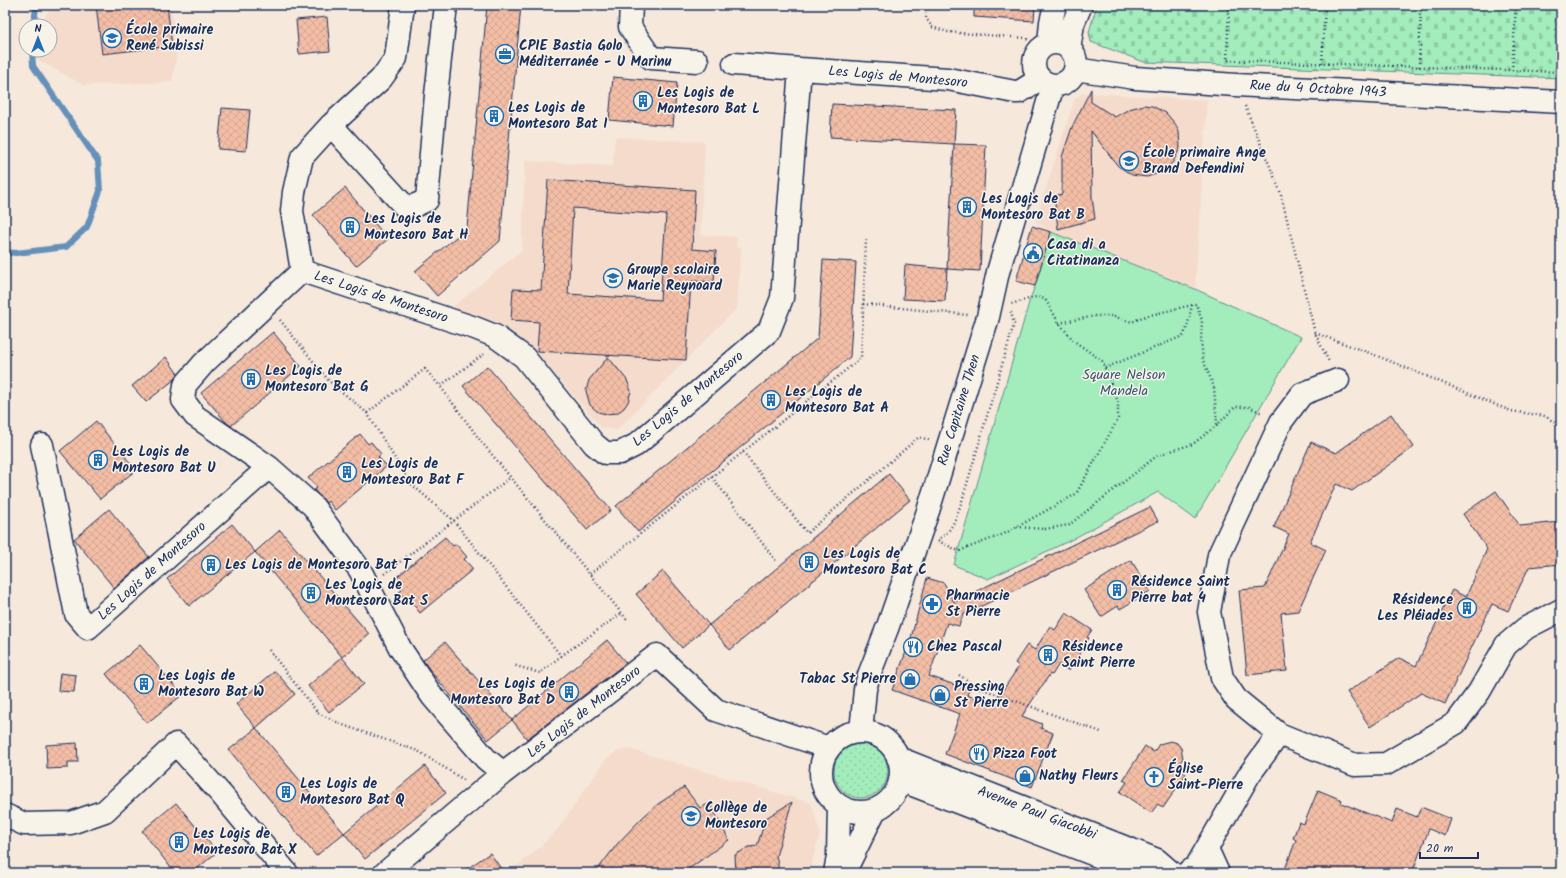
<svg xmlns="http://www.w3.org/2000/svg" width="1566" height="878" viewBox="0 0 1566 878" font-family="Kalam,sans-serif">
<defs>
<pattern id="grass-dots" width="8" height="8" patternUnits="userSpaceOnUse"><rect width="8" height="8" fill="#a3ecbb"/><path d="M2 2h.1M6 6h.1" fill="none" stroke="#8ccba3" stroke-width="1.8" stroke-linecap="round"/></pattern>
<pattern id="cemetery-stones" width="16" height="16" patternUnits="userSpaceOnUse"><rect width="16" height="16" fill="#a3ecbb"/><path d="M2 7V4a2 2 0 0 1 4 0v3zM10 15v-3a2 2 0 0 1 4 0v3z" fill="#8ccba3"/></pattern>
<pattern id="building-cross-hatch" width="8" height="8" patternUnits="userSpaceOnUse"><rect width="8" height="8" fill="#f4bea6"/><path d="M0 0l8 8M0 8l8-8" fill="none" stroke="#d1a491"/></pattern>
</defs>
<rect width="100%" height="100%" fill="#f6e8db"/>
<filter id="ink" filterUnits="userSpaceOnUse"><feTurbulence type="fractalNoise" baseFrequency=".025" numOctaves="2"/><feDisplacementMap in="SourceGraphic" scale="8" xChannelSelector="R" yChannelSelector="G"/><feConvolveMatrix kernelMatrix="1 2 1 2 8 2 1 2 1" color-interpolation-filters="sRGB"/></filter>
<g filter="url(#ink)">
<path fill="#f5dbcb" d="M52,5H171L176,57L172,82L83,85L35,58L37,50H50V26H40Z
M1083,93L1207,100L1195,289L1051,232L1035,221L1075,99Z
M615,137L705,142L700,235L737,237L736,247H741L737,308L617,430L602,428L538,355L508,331L453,307L522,250L525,161L613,166Z
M629,749L811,803L820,833L809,873H509L515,867L535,852L558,829L606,759L618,751Z"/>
<path fill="url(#grass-dots)" stroke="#5f8e8c" d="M834 771a27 27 0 1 1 54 0a27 27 0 1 1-54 0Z"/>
<path fill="url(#cemetery-stones)" stroke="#5f8e8c" d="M1097,5H1561V78L1144,62L1091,42L1089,32Z"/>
<path fill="#a3ecbb" stroke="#5f8e8c" d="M1051,232L1195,289L1301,337L1195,519L1158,492L1071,540L988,579L954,565L1030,299L1035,286Z"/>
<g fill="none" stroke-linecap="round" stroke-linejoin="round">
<path stroke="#6590ba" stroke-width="6" d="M34,26L36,5
M5,252L16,253L66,247L87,227L100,191L98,161L33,66L32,50"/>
</g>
<path fill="url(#building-cross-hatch)" stroke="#1b2f5e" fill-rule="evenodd" d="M96,5H167L172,46L102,54Z
M487,5H521L500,241L437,296L415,271L467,228Z
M974,5H1035L1034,21L974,17Z
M327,17L330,51L299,54L296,20Z
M613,77L677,83L673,126L609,120Z
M1091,89V102L1115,117L1129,109L1144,105L1152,106L1166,113L1176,125L1179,132L1180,148L1173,162L1162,172L1147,177L1139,176L1132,175L1118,166L1091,131L1092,197L1095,219L1058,229L1054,196L1062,194V157L1072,127Z
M832,104L956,110L954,144L830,137Z
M222,108L250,110L246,151L218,149Z
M954,144L986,145L980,271L947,269Z
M548,180L695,190L692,249L716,251L714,282L691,281L686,360L537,351L539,322L511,320L513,289L541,290ZM573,208L666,215L660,300L568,294Z
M345,188L388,239L356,266L313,215Z
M1032,226L1051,232L1035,286L1016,281Z
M823,260L856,262L850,357L638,532L616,506L818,338Z
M905,265L947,269L945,301L903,299Z
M273,332L301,366L231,426L226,422L201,393Z
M166,357L178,374L175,379L146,402L132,386Z
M608,357L627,380L631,391L628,402L624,408L617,413L606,414L598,412L590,405L586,391L589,380Z
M487,366L611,510L587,530L463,386Z
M1391,414L1414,447L1352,491L1336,484L1310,542L1326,550L1298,611L1281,613L1287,671L1247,675L1239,590L1265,588L1289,534L1274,527L1311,442L1336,453Z
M96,421L136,470L100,499L60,451Z
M360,434L368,444L371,442L381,454L378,457L387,466L335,510L328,501L326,503L314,490L317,488L308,478Z
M889,474L910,500L730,650L709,625Z
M1496,491L1520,526L1561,522V564L1529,567L1508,611L1492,604L1445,704L1421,693L1370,727L1347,692L1399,658L1416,666L1452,590L1466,597L1487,549L1463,514Z
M1150,507L1158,521L963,615L959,626L947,623L929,676L969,690L967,695L993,705L1019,666L1015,663L1027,645L1035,650L1050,626L1055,630L1066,613L1092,630L1087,637L1089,638L1069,671L1059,664L1052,675L1050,674L1022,716L1042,724L1041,728L1053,733L1032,787L945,754L960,714L892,690L911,638L927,578L944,583L954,602Z
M109,509L149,557L114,588L74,539Z
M232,524L255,552L189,606L167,579Z
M280,530L369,634L342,657L255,552Z
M445,537L453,546L456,544L467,557L464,559L473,569L420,613L412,603L409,605L399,592L402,590L393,580Z
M1131,560L1150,591L1120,609L1118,606L1101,617L1084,590Z
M663,571L709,625L682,648L636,594Z
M607,640L626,663L527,739L512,720Z
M445,642L512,720L488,740L432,673L423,660Z
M140,645L182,695L147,723L106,674Z
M342,657L364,684L329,712L308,686Z
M275,671L295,694L256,728L236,704Z
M60,673L76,675L74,692L58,691Z
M256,728L344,833L316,856L229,750Z
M1171,741L1177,743L1181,748L1183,758L1177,767L1186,774L1163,808L1158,804L1151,813L1120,792L1127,782L1123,780L1145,746L1154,752L1159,744Z
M77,743L78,762H68V768L47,769L46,745Z
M425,766L446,793L365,859L344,833Z
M684,787L700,808L710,803L729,840L683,873H595L618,843L644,816L658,804Z
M1318,790L1342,800L1341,803L1392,823L1397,809L1417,817L1421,807L1451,819L1445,836L1429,829L1412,873H1296L1285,869L1296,840L1293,838L1299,822L1304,824Z
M792,802L776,856L778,863V873H736L735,855L749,847L757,846L766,818Z
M176,803L217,852L192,873H175L142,831Z
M490,853L504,873H461Z"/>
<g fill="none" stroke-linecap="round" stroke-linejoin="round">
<defs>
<path id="minor" d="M403,5L396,58L381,79L331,125L302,157L294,192L292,211L302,271L475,328L495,336L524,357L594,444L605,453H620L636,445L769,331L782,298L800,69L948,79L1015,92H1019L1040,79
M631,5L630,27L651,58L697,61
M734,64L800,69
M331,125L407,209L427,200L436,95L446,5
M302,271L204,363L185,385L183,400L195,416L269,467L313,506L360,570L400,648L432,696L486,759L503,773L657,655L716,710L829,748
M42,445L76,614L88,628L269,467
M1279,734L1236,699L1222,678L1209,612L1219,555L1281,422L1302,394L1338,380
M5,815L24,824L71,823L105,811L176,744L221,794L287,873
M385,873L503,773
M835,873L838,856L839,806
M844,873L875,810
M1187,873L1196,867L1249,775L1279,734L1355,765L1386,764L1456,723L1479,692L1506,645L1526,628L1561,610"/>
<path id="major" d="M1034 64a21 21 0 1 1 42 0a21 21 0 1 1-42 0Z
M1049,44L1051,22L1055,5
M1069,49L1073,24L1081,5
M1075,69L1135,78L1236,85L1561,102
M861,732L865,689L869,675L888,626L928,511L988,317L998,272L1053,85
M821 772a40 40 0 1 1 80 0a40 40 0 1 1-80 0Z
M898,758L1157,860L1172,873
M900,780L1142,873
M1207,849L1218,873"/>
</defs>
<use href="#minor" stroke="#1b2f5e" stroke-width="25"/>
<use href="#major" stroke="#1b2f5e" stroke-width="25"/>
<path stroke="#1b2f5e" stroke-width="2.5" stroke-dasharray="1 3" stroke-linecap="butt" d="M928,5L926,18L932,27L948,32L1025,38L1030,41
M1229,5L1227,60L1561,72
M1322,63L1325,5
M1419,67L1421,5
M1512,70L1516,5
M1245,106L1280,191L1315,333L1329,362
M863,304L968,315
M280,320L329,381L367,413L425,369L440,386
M1059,323L1095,316H1112L1132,322L1142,317L1196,304L1202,320L1201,340L1203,360L1214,387L1217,425
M1315,333L1375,355L1511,411L1545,416L1561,427
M484,354L440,386L480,440L628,621
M1105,368L1183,336L1187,328L1192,305
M367,413L410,483L454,521L561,656L540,673L513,665
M743,452L807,533L919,437L929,440
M712,477L776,561
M1017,527L1045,529L1069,525L1158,455L1193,444L1217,425L1235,407H1249L1262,413
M940,538C953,531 957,514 962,501L1014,324L1011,312
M938,541L959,551L1004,534L1076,494L1118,419V402L1102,361L1074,341L1059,323L1045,299L1036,297L1011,304
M384,574L511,477
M590,574L861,358L866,240
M269,650L318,713L343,725L418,751L464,780
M561,656L622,613
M959,675L977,687L1101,732"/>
<use href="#minor" stroke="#f7f3e8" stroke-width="22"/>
<use href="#major" stroke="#f7f3e8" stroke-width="22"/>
</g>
</g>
<defs>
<symbol id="school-ring" viewBox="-11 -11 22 22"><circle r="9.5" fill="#f7f3e8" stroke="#1f6fb2" stroke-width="1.5"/><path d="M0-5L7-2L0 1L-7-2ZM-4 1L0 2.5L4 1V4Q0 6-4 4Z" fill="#1f6fb2"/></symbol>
<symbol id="office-ring" viewBox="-11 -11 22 22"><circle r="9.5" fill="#f7f3e8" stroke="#1f6fb2" stroke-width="1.5"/><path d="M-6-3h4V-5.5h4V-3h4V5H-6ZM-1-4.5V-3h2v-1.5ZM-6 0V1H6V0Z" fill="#1f6fb2"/></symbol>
<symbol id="building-ring" viewBox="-11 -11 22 22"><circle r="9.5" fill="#f7f3e8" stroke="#1f6fb2" stroke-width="1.5"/><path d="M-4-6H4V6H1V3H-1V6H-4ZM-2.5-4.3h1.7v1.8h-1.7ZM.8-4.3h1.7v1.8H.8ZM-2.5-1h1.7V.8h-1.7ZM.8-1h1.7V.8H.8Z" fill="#1f6fb2"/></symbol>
<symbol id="civic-ring" viewBox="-11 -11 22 22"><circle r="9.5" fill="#f7f3e8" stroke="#1f6fb2" stroke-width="1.5"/><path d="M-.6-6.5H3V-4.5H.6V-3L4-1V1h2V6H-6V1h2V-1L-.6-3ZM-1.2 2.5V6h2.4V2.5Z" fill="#1f6fb2"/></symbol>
<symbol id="pharmacy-ring" viewBox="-11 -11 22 22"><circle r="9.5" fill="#f7f3e8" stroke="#1f6fb2" stroke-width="1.5"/><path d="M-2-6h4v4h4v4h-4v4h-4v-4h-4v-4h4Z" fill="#1f6fb2"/></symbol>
<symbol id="restaurant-ring" viewBox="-11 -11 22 22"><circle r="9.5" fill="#f7f3e8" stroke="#1f6fb2" stroke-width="1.5"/><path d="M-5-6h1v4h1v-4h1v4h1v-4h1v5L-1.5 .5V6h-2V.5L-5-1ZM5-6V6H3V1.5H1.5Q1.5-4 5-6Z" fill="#1f6fb2"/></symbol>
<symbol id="shop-ring" viewBox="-11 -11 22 22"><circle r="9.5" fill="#f7f3e8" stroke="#1f6fb2" stroke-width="1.5"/><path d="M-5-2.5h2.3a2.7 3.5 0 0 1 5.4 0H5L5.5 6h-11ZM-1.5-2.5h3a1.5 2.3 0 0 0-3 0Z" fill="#1f6fb2"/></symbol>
<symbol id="church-ring" viewBox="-11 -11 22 22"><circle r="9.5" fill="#f7f3e8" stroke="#1f6fb2" stroke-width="1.5"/><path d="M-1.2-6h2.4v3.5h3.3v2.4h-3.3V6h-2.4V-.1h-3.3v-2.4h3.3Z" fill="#1f6fb2"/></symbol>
</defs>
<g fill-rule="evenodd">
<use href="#school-ring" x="101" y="27" width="22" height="22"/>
<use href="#office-ring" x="494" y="43" width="22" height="22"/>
<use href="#building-ring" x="632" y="90" width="22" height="22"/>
<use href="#building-ring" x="483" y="105" width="22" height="22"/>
<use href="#school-ring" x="1118" y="150" width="22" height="22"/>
<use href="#building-ring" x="956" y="196" width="22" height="22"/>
<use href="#building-ring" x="339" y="216" width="22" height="22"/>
<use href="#civic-ring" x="1022" y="242" width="22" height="22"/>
<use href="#school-ring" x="602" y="267" width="22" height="22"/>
<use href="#building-ring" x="240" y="368" width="22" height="22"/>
<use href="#building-ring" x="760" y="389" width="22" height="22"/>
<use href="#building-ring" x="87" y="449" width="22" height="22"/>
<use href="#building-ring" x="336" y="461" width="22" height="22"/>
<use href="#building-ring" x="798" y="551" width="22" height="22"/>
<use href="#building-ring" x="200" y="554" width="22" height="22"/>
<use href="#building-ring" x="1106" y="579" width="22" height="22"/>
<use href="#building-ring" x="300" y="582" width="22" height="22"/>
<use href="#pharmacy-ring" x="921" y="593" width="22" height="22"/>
<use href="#building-ring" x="1456" y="597" width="22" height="22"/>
<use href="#restaurant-ring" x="902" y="636" width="22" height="22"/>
<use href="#building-ring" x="1037" y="644" width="22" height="22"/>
<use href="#shop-ring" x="899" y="668" width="22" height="22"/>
<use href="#building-ring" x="133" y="673" width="22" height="22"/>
<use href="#building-ring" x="558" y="681" width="22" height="22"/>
<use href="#shop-ring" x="929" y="684" width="22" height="22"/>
<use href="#restaurant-ring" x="968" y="743" width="22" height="22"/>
<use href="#shop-ring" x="1014" y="765" width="22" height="22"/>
<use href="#church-ring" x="1143" y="766" width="22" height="22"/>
<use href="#building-ring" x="275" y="781" width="22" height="22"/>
<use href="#school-ring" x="680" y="805" width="22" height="22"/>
<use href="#building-ring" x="168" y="831" width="22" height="22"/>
</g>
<g text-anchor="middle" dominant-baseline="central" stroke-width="3" stroke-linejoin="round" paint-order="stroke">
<g font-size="14" font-weight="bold" fill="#1b2f5e" stroke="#f7f3e8" text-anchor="start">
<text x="126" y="30">École primaire<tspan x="126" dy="16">René Subissi</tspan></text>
<text x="519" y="46">CPIE Bastia Golo<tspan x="519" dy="16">Méditerranée - U Marinu</tspan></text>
<text x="657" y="93">Les Logis de<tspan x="657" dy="16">Montesoro Bat L</tspan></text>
<text x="508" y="108">Les Logis de<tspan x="508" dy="16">Montesoro Bat I</tspan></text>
<text x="1143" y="153">École primaire Ange<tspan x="1143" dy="16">Brand Defendini</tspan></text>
<text x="981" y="199">Les Logis de<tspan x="981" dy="16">Montesoro Bat B</tspan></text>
<text x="364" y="219">Les Logis de<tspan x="364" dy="16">Montesoro Bat H</tspan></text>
<text x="1047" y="245">Casa di a<tspan x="1047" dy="16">Citatinanza</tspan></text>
<text x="627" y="270">Groupe scolaire<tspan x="627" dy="16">Marie Reynoard</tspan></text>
<text x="265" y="371">Les Logis de<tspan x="265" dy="16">Montesoro Bat G</tspan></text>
<text x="785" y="392">Les Logis de<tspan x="785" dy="16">Montesoro Bat A</tspan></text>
<text x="112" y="452">Les Logis de<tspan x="112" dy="16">Montesoro Bat U</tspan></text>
<text x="361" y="464">Les Logis de<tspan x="361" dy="16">Montesoro Bat F</tspan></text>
<text x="823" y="554">Les Logis de<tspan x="823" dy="16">Montesoro Bat C</tspan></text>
<text x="225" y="565">Les Logis de Montesoro Bat T</text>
<text x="1131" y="582">Résidence Saint<tspan x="1131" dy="16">Pierre bat 4</tspan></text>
<text x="325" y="585">Les Logis de<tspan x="325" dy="16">Montesoro Bat S</tspan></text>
<text x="946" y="596">Pharmacie<tspan x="946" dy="16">St Pierre</tspan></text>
<text x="1453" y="600" text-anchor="end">Résidence<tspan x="1453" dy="16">Les Pléiades</tspan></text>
<text x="927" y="647">Chez Pascal</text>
<text x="1062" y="647">Résidence<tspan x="1062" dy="16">Saint Pierre</tspan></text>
<text x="158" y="676">Les Logis de<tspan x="158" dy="16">Montesoro Bat W</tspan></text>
<text x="896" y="679" text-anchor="end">Tabac St Pierre</text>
<text x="555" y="684" text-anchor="end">Les Logis de<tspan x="555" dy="16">Montesoro Bat D</tspan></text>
<text x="954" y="687">Pressing<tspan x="954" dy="16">St Pierre</tspan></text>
<text x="993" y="754">Pizza Foot</text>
<text x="1168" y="769">Église<tspan x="1168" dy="16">Saint-Pierre</tspan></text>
<text x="1039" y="776">Nathy Fleurs</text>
<text x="300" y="784">Les Logis de<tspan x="300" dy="16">Montesoro Bat Q</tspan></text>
<text x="705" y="808">Collège de<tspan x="705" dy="16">Montesoro</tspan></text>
<text x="193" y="834">Les Logis de<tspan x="193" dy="16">Montesoro Bat X</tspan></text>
</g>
<g font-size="14" fill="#1b2f5e" stroke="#f7f3e8">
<text transform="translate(898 77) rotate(5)">Les Logis de Montesoro</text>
<text transform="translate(1318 89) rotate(3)">Rue du 4 Octobre 1943</text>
<text transform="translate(381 297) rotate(18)">Les Logis de Montesoro</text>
<text transform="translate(688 399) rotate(-40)">Les Logis de Montesoro</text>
<text transform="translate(959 410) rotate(-73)">Rue Capitaine Then</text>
<text transform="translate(152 571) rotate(-42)">Les Logis de Montesoro</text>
<text transform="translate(584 712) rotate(-38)">Les Logis de Montesoro</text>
<text transform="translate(1037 813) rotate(21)">Avenue Paul Giacobbi</text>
</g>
<g font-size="14" fill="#365571" stroke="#f7f3e8">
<text x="1124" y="375">Square Nelson<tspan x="1124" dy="16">Mandela</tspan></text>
</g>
</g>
<rect width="1566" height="878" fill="none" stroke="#f7f3e8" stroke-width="20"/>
<rect x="10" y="10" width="1546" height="858" fill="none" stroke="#1b2f5e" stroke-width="1.5" filter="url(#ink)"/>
<g transform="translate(38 38)"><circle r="19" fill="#f7f3e8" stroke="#9fa5b1"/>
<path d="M0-3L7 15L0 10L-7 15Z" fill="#1f6fb2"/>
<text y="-6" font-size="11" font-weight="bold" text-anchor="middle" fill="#1b2f5e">N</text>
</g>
<path d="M1420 852v6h58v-6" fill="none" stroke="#1b2f5e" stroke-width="2"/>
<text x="1426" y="852" font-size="12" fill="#1b2f5e" stroke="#f7f3e8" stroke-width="3" paint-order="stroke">20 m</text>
</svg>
